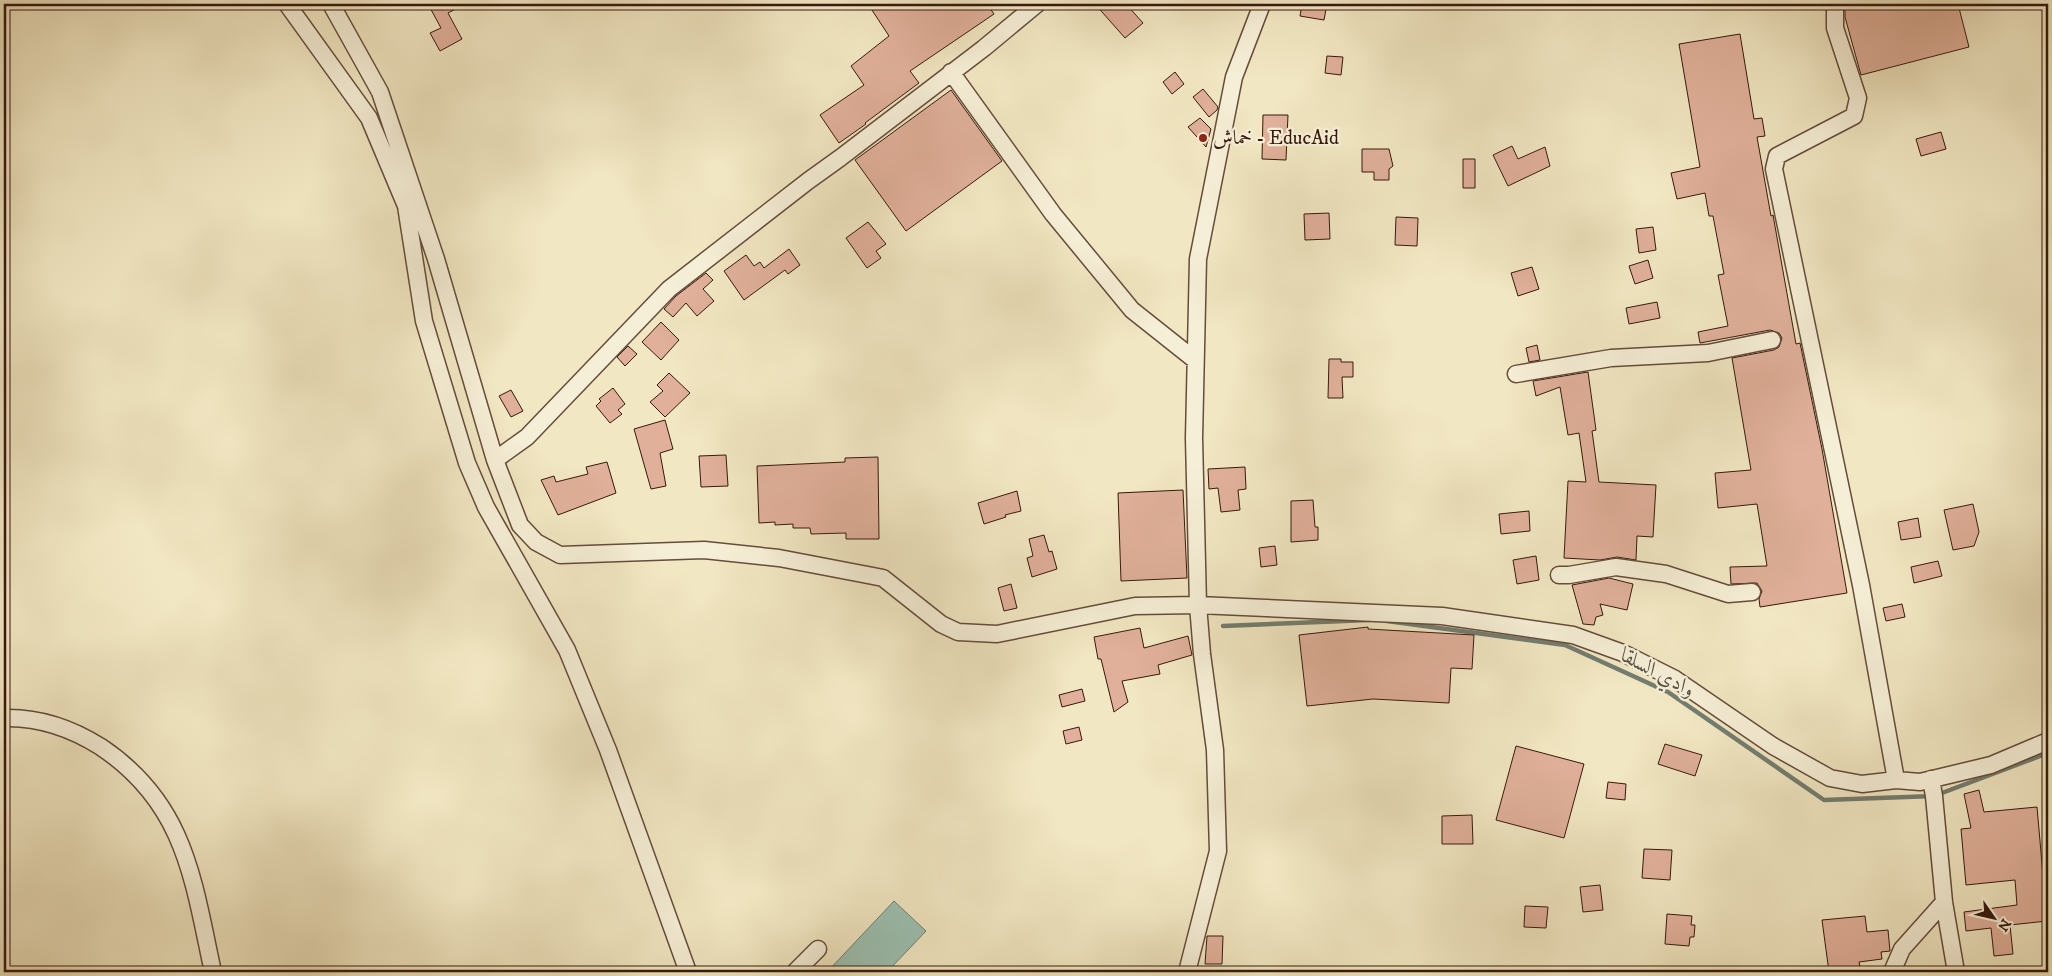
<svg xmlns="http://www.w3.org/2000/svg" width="2052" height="976" viewBox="0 0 2052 976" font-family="'IM FELL DW Pica',Amiri,serif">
<rect width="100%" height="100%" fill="#f1e7c2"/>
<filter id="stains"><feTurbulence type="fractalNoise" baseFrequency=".004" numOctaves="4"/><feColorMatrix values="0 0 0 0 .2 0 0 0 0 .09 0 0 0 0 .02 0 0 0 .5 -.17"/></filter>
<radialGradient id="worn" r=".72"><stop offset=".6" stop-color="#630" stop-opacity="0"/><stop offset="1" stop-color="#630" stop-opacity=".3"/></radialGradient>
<path fill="#9bc0b1" stroke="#737d70" d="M894,901L926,931L887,972H827Z"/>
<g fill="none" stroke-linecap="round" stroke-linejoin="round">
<path stroke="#737d70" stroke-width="4.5" d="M1387,621L1565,645L1668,692L1824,800L1934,796L2048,753
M1223,626L1369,620"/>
</g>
<path fill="#e0b09a" stroke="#36190e" d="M428,4H465L448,13L462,39L440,51L430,33L441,28Z
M868,4H987L994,14L910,71L919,83L865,123L866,124L839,143L820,115L864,85L851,66L889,36Z
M1095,4H1126L1143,23L1125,38Z
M1302,4H1327L1324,20L1300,16Z
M1845,4H1958L1969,47L1861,75L1845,17Z
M1740,34L1754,119L1762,118L1765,136L1757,137L1771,216L1773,215L1796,344L1800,343L1822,449L1847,593L1760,607L1759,599L1762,591L1757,583L1731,584L1730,567L1767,566L1757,504L1718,508L1715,473L1751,470L1732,358L1774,350L1779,347L1782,338L1779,333L1770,330L1700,343L1698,332L1728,326L1718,275L1724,274L1713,216H1709L1705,193L1677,199L1671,173L1700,167L1679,44Z
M1327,56L1343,57L1341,75L1325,73Z
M1175,72L1184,84L1172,94L1163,82Z
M1203,89L1218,107L1217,110L1209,117L1193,97Z
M951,90L1002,161L906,231L855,160Z
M1263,115H1288L1286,160L1262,159Z
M1200,118L1211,129L1206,147L1188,127Z
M1941,132L1946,149L1921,156L1916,139Z
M1512,146L1518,159L1545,147L1550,166L1508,186L1493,155Z
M1362,149H1389L1393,166L1389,169V180H1374V172H1362Z
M1463,159H1475V188H1463Z
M1329,213L1330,239L1305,240L1304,214Z
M1396,217L1418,218L1417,246L1395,245Z
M868,222L886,244L876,251L881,258L867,268L846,238Z
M1653,227L1656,250L1639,253L1636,229Z
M789,249L800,265L788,274L785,270L744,300L724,271L746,255L754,266L760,262L764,268Z
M1648,260L1653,278L1635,284L1629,266Z
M1532,267L1539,289L1518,296L1511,273Z
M706,273L713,280L703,289L714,301L697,316L686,303L673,317L664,309L676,296Z
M1657,302L1660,318L1629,324L1626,308Z
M661,322L679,340L661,360L642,342Z
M1537,345L1540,360L1529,362L1526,348Z
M628,346L637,354L625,366L617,357Z
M1329,359H1341V362H1353V377H1342L1343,398H1328Z
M1588,372L1596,430L1592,431L1599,482L1656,485L1653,537L1637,536L1636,560L1617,557L1600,560L1564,558L1568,481L1586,482L1579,433L1568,435L1560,387L1536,396L1533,381Z
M669,373L690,393L665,417L650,402L663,391L657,385Z
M613,388L625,404L618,410L622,414L610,423L596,406L601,401L599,399Z
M511,390L523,411L511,417L499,396Z
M665,420L673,449L660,453L666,486L651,489L634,429Z
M726,455L728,486L701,487L699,456Z
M878,457L879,539H846V533L811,534L810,528H793V524L775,525V522L759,523L757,466L845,462V458Z
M607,462L616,493L558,515L541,480L554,476L556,482L588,474L586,467Z
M1245,467L1246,489L1238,490L1240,510L1221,512L1218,488L1209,489L1208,469Z
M1183,490L1187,578L1121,581L1118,493Z
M1017,491L1021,511L1005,515L1006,517L984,524L978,503Z
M1313,500L1315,527H1318V540L1291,542V501Z
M1973,504L1979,532L1974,546L1953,550L1944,510Z
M1529,511L1530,531L1501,534L1499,514Z
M1918,518L1921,537L1901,540L1898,522Z
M1044,535L1049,552L1052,551L1057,569L1032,577L1027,558L1033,556L1029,539Z
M1275,546L1277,565L1261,567L1259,548Z
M1536,556L1539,580L1517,584L1513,560Z
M1938,561L1942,576L1914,583L1911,567Z
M1609,578L1633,584L1627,610L1600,604L1603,615L1596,617L1594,625L1583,624L1572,585Z
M1011,584L1017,608L1004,611L998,588Z
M1902,604L1905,617L1886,621L1883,608Z
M1368,627V629L1474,635L1472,669L1451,668L1449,703L1373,699L1307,706L1299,635Z
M1140,628L1144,648L1188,636L1192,655L1158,665L1160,674L1122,681L1128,702L1114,712L1101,659H1098L1094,637Z
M1082,689L1085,701L1062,707L1059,695Z
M1079,727L1082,740L1066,744L1063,731Z
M1665,744L1702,755L1695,776L1658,764Z
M1516,746L1584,764L1564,838L1496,820Z
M1608,782L1626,784L1625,800L1606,798Z
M1979,790L1984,812L2037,807L2047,921L2010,925L2013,954L1994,956L1991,928L1966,931L1964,912L2017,905L2015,880L1966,885L1961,829L1971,828L1964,794Z
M1472,815L1473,844H1442V816Z
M1644,849L1672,850L1670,880L1642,878Z
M1600,885L1603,910L1583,912L1580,887Z
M1525,906L1548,907L1546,928L1524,927Z
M1667,914L1692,916L1691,925H1695L1694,937H1690L1689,946L1665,944Z
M1865,916L1867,932L1888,930L1890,951L1881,952L1882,959L1859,962L1861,972H1829L1822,920Z
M1207,936H1223L1222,964H1205Z"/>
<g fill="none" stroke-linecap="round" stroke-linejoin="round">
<defs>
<path id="minor" d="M287,4L369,118L406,206L424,321L467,463L486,507L567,650L608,750L688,972
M331,4L380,92L436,259L495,460L520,525L536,542L560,555L704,550L779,558L873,576L883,578L941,624L958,632L997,634L1135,606L1198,605L1442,616L1573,635L1623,653L1675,679L1773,746L1830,778L1862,784L1896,780L1920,782L1991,765L2048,741
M1835,4V28L1858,98L1854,116L1777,156L1774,169L1861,585L1896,780
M951,72L1053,214L1132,310L1195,360
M1516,374L1611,358L1708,353L1772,340
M495,460L527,437L669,289L808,181L840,158L984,48L1037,4
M1559,575H1569L1616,567L1666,574L1728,594L1752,592
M4,718C39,717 71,728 101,747C186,804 193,880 213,972
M1931,779L1934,796L1944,902L1956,972
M795,972L818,949
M1187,972L1218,851L1215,750L1202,654L1198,605L1194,438L1198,259L1234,77L1262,4
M1892,972L1902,949L1944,902"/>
</defs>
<use href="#minor" stroke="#654c3b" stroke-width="19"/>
<use href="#minor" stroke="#f6efd7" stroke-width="16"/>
</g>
<circle fill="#8f2418" stroke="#f6efd7" stroke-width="2" cx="1203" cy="138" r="5"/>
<g text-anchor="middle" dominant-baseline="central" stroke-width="4.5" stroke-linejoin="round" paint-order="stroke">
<g font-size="20" fill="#36190e" stroke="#f6efd7" text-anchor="start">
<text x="1213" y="138">خماش - EducAid</text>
</g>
<g font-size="21" font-style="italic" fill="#595347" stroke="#f6efd7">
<text transform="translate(1658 673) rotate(28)">وادي السلقا</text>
</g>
</g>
<rect width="2052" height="976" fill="none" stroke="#f1e7c2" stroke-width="20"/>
<rect x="5" y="5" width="2042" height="966" fill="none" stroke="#36190e" stroke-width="2.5"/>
<rect x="10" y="10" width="2032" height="956" fill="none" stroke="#36190e"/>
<g transform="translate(1994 918) rotate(124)" stroke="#f6efd7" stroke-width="4" paint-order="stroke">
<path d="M0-4L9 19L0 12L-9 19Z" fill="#36190e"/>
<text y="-8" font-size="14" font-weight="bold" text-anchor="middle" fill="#36190e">N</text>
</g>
<rect width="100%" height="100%" filter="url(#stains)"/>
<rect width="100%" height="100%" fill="url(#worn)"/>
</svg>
